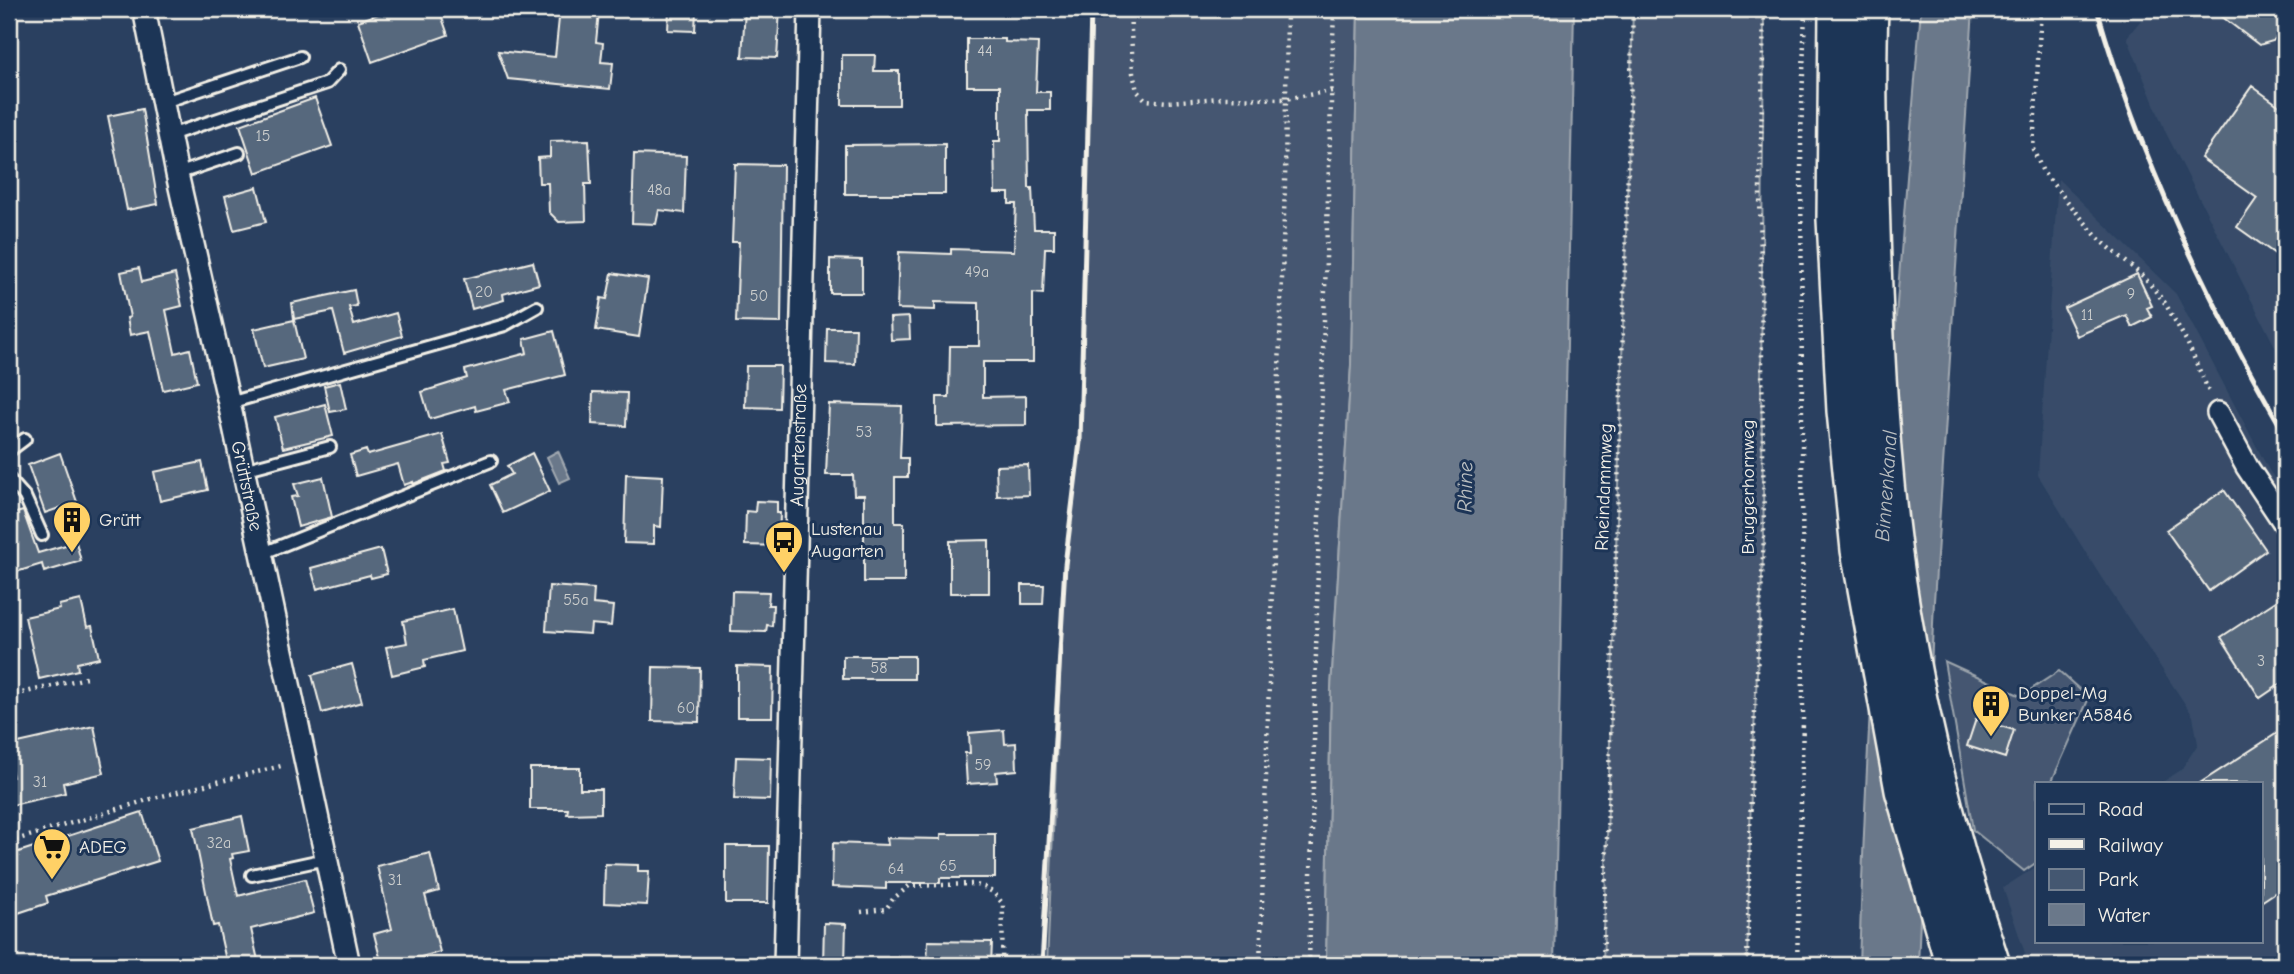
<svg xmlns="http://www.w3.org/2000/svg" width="2294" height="974" viewBox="0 0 2294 974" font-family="'Comic Neue',sans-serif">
<rect width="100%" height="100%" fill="#2a4060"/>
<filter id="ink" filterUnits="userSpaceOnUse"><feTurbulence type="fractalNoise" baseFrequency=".0143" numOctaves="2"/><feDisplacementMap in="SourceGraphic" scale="14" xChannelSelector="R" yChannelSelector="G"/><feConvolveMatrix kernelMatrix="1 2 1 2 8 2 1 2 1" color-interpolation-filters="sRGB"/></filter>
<g filter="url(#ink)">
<path fill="#374c69" d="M2150,9H2285V366L2166,133L2127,37Z
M2058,179L2176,294L2270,472L2285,493V957L2271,965H2029L2003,888L2037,866V941H2261V783H2161L2181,770L2198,744L2193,716L2099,574L2038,475Z"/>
<path fill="#445771" stroke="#9ca4ac" stroke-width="2" d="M1091,9H1358L1351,365L1331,689L1326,965H1047L1065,565L1080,442Z
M1633,9H1764L1761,389L1764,537L1751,789L1747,965H1603Z
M1944,661L2021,696L2059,671L2089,698L2051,783H2037V862L2024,871L1973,830Z"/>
<path fill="#6a788a" stroke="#a1a8b0" stroke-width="2" d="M1358,9H1574L1554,965H1326L1331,689L1351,365Z
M1921,9H1973L1934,601L1918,965H1859C1869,646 1894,327 1921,9Z
M558,451L570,478L559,483L547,457Z"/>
<path fill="#56677d" stroke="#f4f1e8" stroke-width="2" d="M393,9H439L448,35L372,62L358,21Z
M560,9L599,12L596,42L603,43L601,62L613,63L610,89L508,79L498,51L555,57Z
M669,9H696L695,31L668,30Z
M745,9H780L777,58L742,57Z
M2212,9H2285V26L2273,41L2259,45Z
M967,39H1005V42L1038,43L1036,92H1050V110H1028L1029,188H1032L1034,229H1054V248H1045L1043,294L1033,293V362H983V397L1026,396V425L937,426V397H949L950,346H979V303L935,302V310L897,309L899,252L951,254V249L1014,251L1016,204H1009V193H995L994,141H1000V86H967Z
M842,55H875L874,71H899V105H842Z
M2252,86L2285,110V261L2237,227L2257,198L2201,158Z
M315,98L332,146L256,173L240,125Z
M142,109L158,204L127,210L108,116Z
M589,140L591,184H585L586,221L559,222L549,212L548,183H539L538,158L550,157V141Z
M945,144V194H845V145Z
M634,154L686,156L684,213L659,210L656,224L632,223Z
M735,164L783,165L781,323L736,322L739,242H732Z
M257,187L266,222L234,230L225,196Z
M830,259L862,260V293H830Z
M533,262L539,284L503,294L504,300L472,309L464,279Z
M139,268L142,282L175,274L182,306L166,310L175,353L190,349L197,382L163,390L150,331L130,335L127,318L130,317L121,272Z
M612,273L648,279L639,337L596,330L601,298L607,299Z
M2137,274L2152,306L2147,308L2152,317L2132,327L2126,315L2077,336L2064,308Z
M354,290L357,306L349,307L354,325L396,313L402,336L344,353L333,311L294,319L292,303Z
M909,317L910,339L891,340L890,318Z
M294,320L303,359L263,368L254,329Z
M827,328H856L855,364L826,363Z
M554,331L565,375L506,390L510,402L476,411L475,406L430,419L422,392L467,378L465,370L527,353L524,339Z
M746,366H780L779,408L745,407Z
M340,382L346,409L330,412L324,386Z
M593,392L627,393L626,426L592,424Z
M325,404L333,436L283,448L275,417Z
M829,404L902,406L900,458H908V477H895V523H904V582H864V495H854L853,475H826Z
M442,434L450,463L444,464L446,471L413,484V482L404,485L398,464L356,476L350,455L366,450L368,455Z
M60,453L77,502L45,513L28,465Z
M532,453L550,491L503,513L490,485L512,474L507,466Z
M202,462L208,490L160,501L154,472Z
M1028,465L1029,495L997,496L996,466Z
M626,474L663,476L661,527L654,526V544L624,543Z
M323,477L332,517L298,527L291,497L298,496L294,484Z
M2224,490L2266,550L2209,591L2166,530Z
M756,501L777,502V513H780L779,546L745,545L746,511L755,512Z
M23,511L38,553L76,542L81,561L44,572L42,564L13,573L9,559V515Z
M989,540V593H950V541Z
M381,549L387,574L371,578L370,575L317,589L311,568Z
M1022,585H1044L1043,604H1022Z
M549,586L594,589L593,604L613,606L611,626L591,624L590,634L546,631Z
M732,591L769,592L768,605H773L772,626L767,625L766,632L731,631Z
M2285,595V681L2260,698L2221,637Z
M81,600L87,627L92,626L99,658L77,663L78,670L39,679L25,617L60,609L59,605Z
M453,609L462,651L424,660L425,667L392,675L386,647L407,643L403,621Z
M843,656H914V679H843Z
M352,664L362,702L322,713L312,675Z
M737,666L773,667L772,717H737Z
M653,667L700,668L699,722L652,721Z
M1976,719L2014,730L2005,758L1967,746Z
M94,726L104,773L63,783L65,793L12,805L9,790V778L13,777L9,759V745Z
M2285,728V886L2261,902V783H2200Z
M1004,730L1005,744L1016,743L1017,770L996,772L997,782L967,784L965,753H970L969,733Z
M736,757L771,758L770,800L734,799Z
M530,768H580V789H601V813L567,814L568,809H530Z
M142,812L158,861L46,896L48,903L9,916V855Z
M242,816L249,851L232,854L233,858L230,859L238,896L305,879L314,913L251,929L259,965H227L218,925L213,926L193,828Z
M941,834H995V878H940V883H886V889L832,887L833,843L888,845L887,838L941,839Z
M726,846H769L768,903H726Z
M430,853L439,891L425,895L440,952L390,965H382L374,934L392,929L377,866Z
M605,864L638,865V871H649L647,905L604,903Z
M824,923L846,924L845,965H823Z
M928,941L992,942L991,965H927Z"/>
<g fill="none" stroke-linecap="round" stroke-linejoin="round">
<defs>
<path id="lane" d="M164,102L300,57
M170,135L327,83L339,70
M177,174L239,153
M229,403L505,325L537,307
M9,451L25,439
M243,470L330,447
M9,479L25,497L42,535
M261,554L491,461
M252,875L326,859"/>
<g id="street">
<path id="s1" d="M144,9L177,174L229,403L349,965"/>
<path d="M2218,413L2247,467L2285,524"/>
<path id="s2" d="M785,965L810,9"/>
</g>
<path id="highway" d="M1838,9L1836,219L1846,411L1860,550L1904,790L1955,965
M1869,9C1866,83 1869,157 1871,231C1874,328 1878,426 1889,522C1906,673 1943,822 1991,965"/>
</defs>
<use href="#lane" stroke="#f4f1e8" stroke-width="16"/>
<use href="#street" stroke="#f4f1e8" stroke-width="26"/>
<use href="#highway" stroke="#f4f1e8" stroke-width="42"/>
<path stroke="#f4f1e8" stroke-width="4.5" stroke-dasharray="2 5" stroke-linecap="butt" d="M1130,9L1133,73L1137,91L1146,100L1167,102L1221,98L1284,99L1332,91
M2041,9L2033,149L2043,172L2098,238L2145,278L2165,303L2187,342L2210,394
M9,696L86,678
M9,842L154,798L285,765
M861,912L886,909L893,899L909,886L972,884L984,887L994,893L1003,904L1002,965
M1260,965L1285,184L1287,9
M1309,965L1322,383L1334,9
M1603,965L1633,9
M1747,965L1751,789L1764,537L1760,188L1764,9
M1797,965L1803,721L1801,138L1805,9"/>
<use href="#lane" stroke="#1d3557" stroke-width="10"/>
<use href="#street" stroke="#1d3557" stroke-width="21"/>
<use href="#highway" stroke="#1d3557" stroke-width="37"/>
<path stroke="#f4f1e8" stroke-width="5" d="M2097,9C2140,159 2207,299 2285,434
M1042,965L1065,565L1080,442L1091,9"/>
</g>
</g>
<defs>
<symbol id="building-pin" viewBox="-11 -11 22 30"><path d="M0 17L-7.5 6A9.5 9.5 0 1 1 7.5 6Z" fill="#ffd166" stroke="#1d3557"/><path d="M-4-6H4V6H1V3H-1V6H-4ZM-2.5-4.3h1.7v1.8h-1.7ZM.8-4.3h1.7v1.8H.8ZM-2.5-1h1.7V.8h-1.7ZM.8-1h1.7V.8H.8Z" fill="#111"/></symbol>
<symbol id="bus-pin" viewBox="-11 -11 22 30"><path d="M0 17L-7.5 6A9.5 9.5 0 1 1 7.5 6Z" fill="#ffd166" stroke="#1d3557"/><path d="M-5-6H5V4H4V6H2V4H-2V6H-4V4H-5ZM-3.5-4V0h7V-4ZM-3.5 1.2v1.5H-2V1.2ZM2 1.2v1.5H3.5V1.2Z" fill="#111"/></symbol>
<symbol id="supermarket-pin" viewBox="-11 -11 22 30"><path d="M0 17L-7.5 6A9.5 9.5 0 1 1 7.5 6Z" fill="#ffd166" stroke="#1d3557"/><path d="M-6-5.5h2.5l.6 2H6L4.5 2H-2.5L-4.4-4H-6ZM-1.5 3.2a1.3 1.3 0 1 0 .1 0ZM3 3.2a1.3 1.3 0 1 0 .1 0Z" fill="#111"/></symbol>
</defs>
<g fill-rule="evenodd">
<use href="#building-pin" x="50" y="498" width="44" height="60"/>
<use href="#bus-pin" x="762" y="518" width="44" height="60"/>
<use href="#building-pin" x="1969" y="682" width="44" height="60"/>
<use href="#supermarket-pin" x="30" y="825" width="44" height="60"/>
</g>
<g text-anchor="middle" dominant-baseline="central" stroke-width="6" stroke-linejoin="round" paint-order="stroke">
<g font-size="16" fill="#cccecd">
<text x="985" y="51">44</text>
<text x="263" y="136">15</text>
<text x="659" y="190">48a</text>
<text x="977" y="272">49a</text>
<text x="484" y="292">20</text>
<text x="2131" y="294">9</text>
<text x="759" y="296">50</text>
<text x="2087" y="315">11</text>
<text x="864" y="432">53</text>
<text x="576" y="600">55a</text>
<text x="2261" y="661">3</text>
<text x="879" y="668">58</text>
<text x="686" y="708">60</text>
<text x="983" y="765">59</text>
<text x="40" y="782">31</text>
<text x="219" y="843">32a</text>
<text x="948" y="866">65</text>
<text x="896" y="869">64</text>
<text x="395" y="880">31</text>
</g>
<g font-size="19" fill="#f4f1e8" stroke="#1d3557">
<text stroke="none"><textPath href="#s2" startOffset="520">Augartenstraße</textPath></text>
<text stroke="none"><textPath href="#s1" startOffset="488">Grüttstraße</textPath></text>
<text transform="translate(1604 487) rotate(-88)">Rheindammweg</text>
<text transform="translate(1748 487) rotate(-90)">Bruggerhornweg</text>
</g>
<g font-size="19" fill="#f4f1e8" stroke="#1d3557" text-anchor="start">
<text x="99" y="520">Grütt</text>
<text x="811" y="529">Lustenau<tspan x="811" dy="22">Augarten</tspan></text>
<text x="2018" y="693">Doppel-Mg<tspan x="2018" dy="22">Bunker A5846</tspan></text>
<text x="79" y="847">ADEG</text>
</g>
<g font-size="21" font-style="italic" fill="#bdc1c2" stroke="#1d3557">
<text transform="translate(1886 486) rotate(-86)">Binnenkanal</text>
<text transform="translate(1465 487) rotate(-89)">Rhine</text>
</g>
</g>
<rect width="2294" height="974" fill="none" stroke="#1d3557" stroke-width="35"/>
<rect x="18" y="18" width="2259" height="939" fill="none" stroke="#f4f1e8" stroke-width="2.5" filter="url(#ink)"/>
<rect x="2035" y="782" width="228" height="161" fill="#1d3557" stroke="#738091" stroke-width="2"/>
<rect x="2049" y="804" width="35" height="10" fill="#1d3557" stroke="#738091" stroke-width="2"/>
<text x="2098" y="816" font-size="21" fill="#f4f1e8">Road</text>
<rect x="2049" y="839" width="35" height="10" fill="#f4f1e8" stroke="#738091" stroke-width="2"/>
<text x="2098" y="852" font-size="21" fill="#f4f1e8">Railway</text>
<rect x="2049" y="869" width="35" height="21" fill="#445771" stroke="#738091" stroke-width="2"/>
<text x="2098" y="886" font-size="21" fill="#f4f1e8">Park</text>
<rect x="2049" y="904" width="35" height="21" fill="#6a788a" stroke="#738091" stroke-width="2"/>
<text x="2098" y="922" font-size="21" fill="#f4f1e8">Water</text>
</svg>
